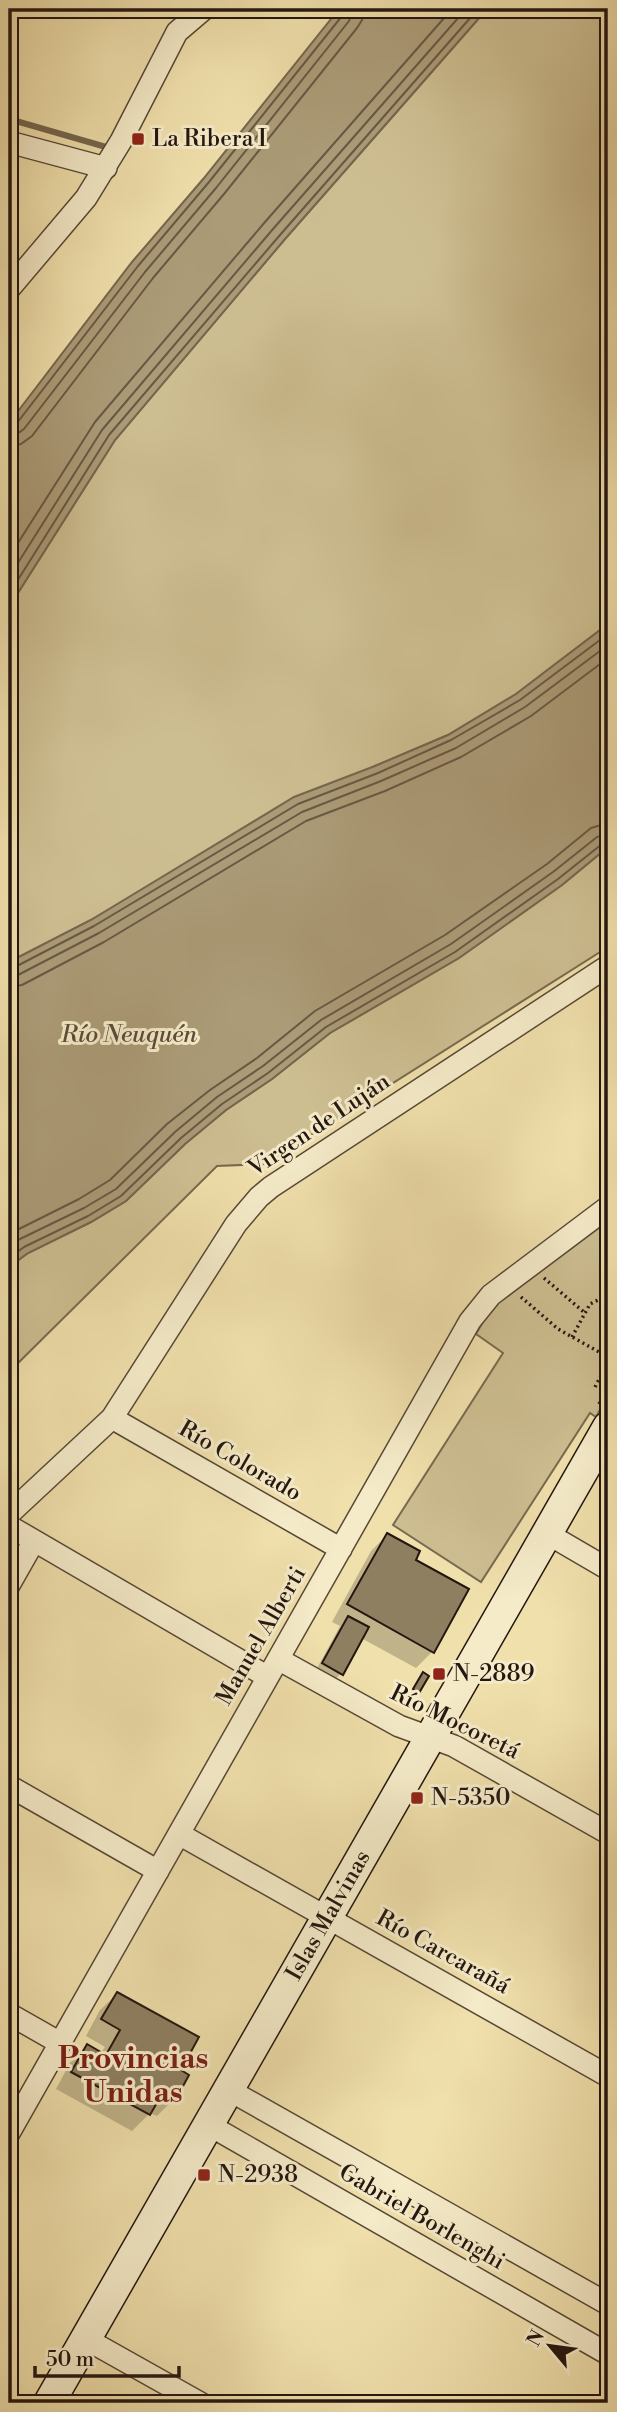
<svg xmlns="http://www.w3.org/2000/svg" width="617" height="2412" viewBox="0 0 617 2412" font-family="'Libre Bodoni',serif">
<rect width="100%" height="100%" fill="#f0e0ac"/>
<filter id="stains"><feTurbulence type="fractalNoise" baseFrequency=".00286" numOctaves="4"/><feColorMatrix values="0 0 0 0 .2 0 0 0 0 .09 0 0 0 0 .02 0 0 0 .5 -.17"/></filter>
<radialGradient id="worn" r=".72"><stop offset=".6" stop-color="#630" stop-opacity="0"/><stop offset="1" stop-color="#630" stop-opacity=".3"/></radialGradient>
<path fill="#cdbe91" stroke="#786a50" stroke-width="2" d="M487,9H608V624L516,694L448,735L375,766L189,862L91,920L9,962V607L115,440L285,239Z
M608,847V947L265,1164L217,1166L9,1372V1267L28,1253L91,1222L126,1201L185,1144L226,1110L272,1079L330,1033L459,958L562,885Z
M608,1221V1395L596,1417L590,1413L481,1582L393,1525L503,1353L476,1334L491,1308Z"/>
<path fill="#ab9b77" stroke="#75664e" stroke-width="2" d="M339,9H487L285,239L115,440L9,607V423L132,262L204,178Z
M608,624V847L562,885L459,958L330,1033L272,1079L226,1110L185,1144L126,1201L91,1222L28,1253L9,1267V962L91,920L294,797L375,766L448,735L516,694Z"/>
<path fill="#0003" d="M387,1535L413,1560L432,1652L416,1668L361,1638L341,1673L333,1682L315,1672L340,1626L332,1622L371,1551Z
M117,1994L178,2071L173,2100L157,2116L150,2113L132,2131L56,2089L70,2063L87,2046L100,2054L105,2047L86,2036L100,2010Z"/>
<g fill="none" stroke-linecap="round" stroke-linejoin="round">
<path stroke="#685844" stroke-width="2" d="M9,426L17,423L138,266L209,182L342,16L344,9
M9,435L17,434L24,429L145,272L216,188L349,21L353,9
M9,446L21,444L32,436L153,278L224,194L357,28L362,20L363,9
M9,557L95,422L265,222L452,9
M9,577L102,430L273,229L466,9
M9,594L109,435L280,235L478,9
M9,968L15,967L94,926L298,804L378,773L451,740L520,700L608,634
M9,977L18,975L99,933L302,812L381,781L456,748L525,707L608,645
M9,987L22,985L104,942L306,821L385,791L461,757L531,716L608,658
M9,1234L79,1199L110,1180L167,1124L210,1090L257,1058L315,1011L445,935L547,864L591,828L608,823
M9,1247L20,1239L84,1208L116,1189L175,1132L217,1097L263,1066L321,1020L451,944L553,872L597,837L608,834
M9,1258L24,1247L88,1216L121,1196L181,1138L222,1104L268,1073L326,1027L455,952L558,879L602,844L608,843"/>
<path stroke="#75664e" stroke-width="6" d="M9,119L106,147"/>
</g>
<path fill="#8e7f61" stroke="#241610" stroke-width="2" d="M387,1533L420,1551L416,1560L469,1589L434,1653L347,1604Z
M348,1616L369,1627L343,1675L322,1663Z
M423,1672L429,1676L419,1693L413,1689Z
M117,1992L199,2037L181,2070L189,2075L175,2101L162,2094L150,2115L71,2072L87,2044L106,2055L120,2030L101,2019Z"/>
<g fill="none" stroke-linecap="round" stroke-linejoin="round">
<defs>
<path id="street" d="M9,142L106,168
M9,289L86,198L121,141L177,32L204,9
M112,1418L341,1549
M9,1514L112,1418L236,1224L259,1197L271,1187L608,966
M9,1526L268,1677
M548,1534L608,1569
M9,1585L34,1541
M278,1659L399,1726L454,1746L608,1833
M9,1786L158,1871
M179,1834L608,2076
M9,2014L60,2043
M229,2090L608,2304
M209,2125L608,2354
M9,2133L470,1321L491,1295L608,1207
M86,2339L200,2403"/>
<g id="secondary">
<path id="s1" d="M49,2403L608,1427"/>
</g>
</defs>
<use href="#street" stroke="#574837" stroke-width="24"/>
<use href="#secondary" stroke="#241610" stroke-width="33"/>
<path stroke="#241610" stroke-width="3.5" stroke-dasharray="2 3.5" stroke-linecap="butt" d="M544,1278L585,1313
M521,1297L558,1329L608,1357
M572,1337L590,1304L604,1297L608,1299
M595,1387L608,1363
M599,1404L608,1387"/>
<use href="#street" stroke="#f5ebc9" stroke-width="21"/>
<use href="#secondary" stroke="#f5ebc9" stroke-width="30"/>
</g>
<g fill="#8f2418" stroke="#f5ebc9" stroke-width="2.5">
<rect x="131" y="132" width="14" height="14" rx="3.5"/>
<rect x="432" y="1667" width="14" height="14" rx="3.5"/>
<rect x="410" y="1791" width="14" height="14" rx="3.5"/>
<rect x="197" y="2168" width="14" height="14" rx="3.5"/>
</g>
<g text-anchor="middle" dominant-baseline="central" stroke-width="6" stroke-linejoin="round" paint-order="stroke">
<g font-size="23" fill="#241610" stroke="#f5ebc9" text-anchor="start">
<text x="152" y="139">La Ribera I</text>
<text x="453" y="1674">N-2889</text>
<text x="431" y="1798">N-5350</text>
<text x="218" y="2175">N-2938</text>
</g>
<g font-size="23" fill="#241610" stroke="#f5ebc9">
<text transform="translate(319 1125) rotate(-34)">Virgen de Luján</text>
<text transform="translate(240 1461) rotate(30)">Río Colorado</text>
<text transform="translate(261 1636) rotate(-60)">Manuel Alberti</text>
<text transform="translate(455 1722) rotate(26)">Río Mocoretá</text>
<text stroke="none"><textPath href="#s1" startOffset="562">Islas Malvinas</textPath></text>
<text transform="translate(443 1952) rotate(29)">Río Carcarañá</text>
<text transform="translate(422 2217) rotate(30)">Gabriel Borlenghi</text>
</g>
<g font-size="24" font-style="italic" fill="#5a4b39" stroke="#f5ebc9">
<text x="129" y="1035">Río Neuquén</text>
</g>
<g font-size="30" font-weight="bold" fill="#7a1f14" stroke="#f5ebc9">
<text x="133" y="2059">Provincias<tspan x="133" dy="34">Unidas</tspan></text>
</g>
</g>
<rect width="617" height="2412" fill="none" stroke="#f0e0ac" stroke-width="35"/>
<rect x="10" y="10" width="596" height="2391" fill="none" stroke="#241610" stroke-width="3.5"/>
<rect x="18" y="18" width="582" height="2377" fill="none" stroke="#241610" stroke-width="2"/>
<g transform="translate(550 2346) rotate(299)" stroke="#f5ebc9" stroke-width="5" paint-order="stroke">
<path d="M0-5L12 26L0 18L-12 26Z" fill="#241610"/>
<text y="-10" font-size="19" font-weight="bold" text-anchor="middle" fill="#241610">N</text>
</g>
<path d="M35 2366v10h144v-10" fill="none" stroke="#241610" stroke-width="3.5"/>
<text x="46" y="2366" font-size="21" fill="#241610" stroke="#f5ebc9" stroke-width="5" paint-order="stroke">50 m</text>
<rect width="100%" height="100%" filter="url(#stains)"/>
<rect width="100%" height="100%" fill="url(#worn)"/>
</svg>
